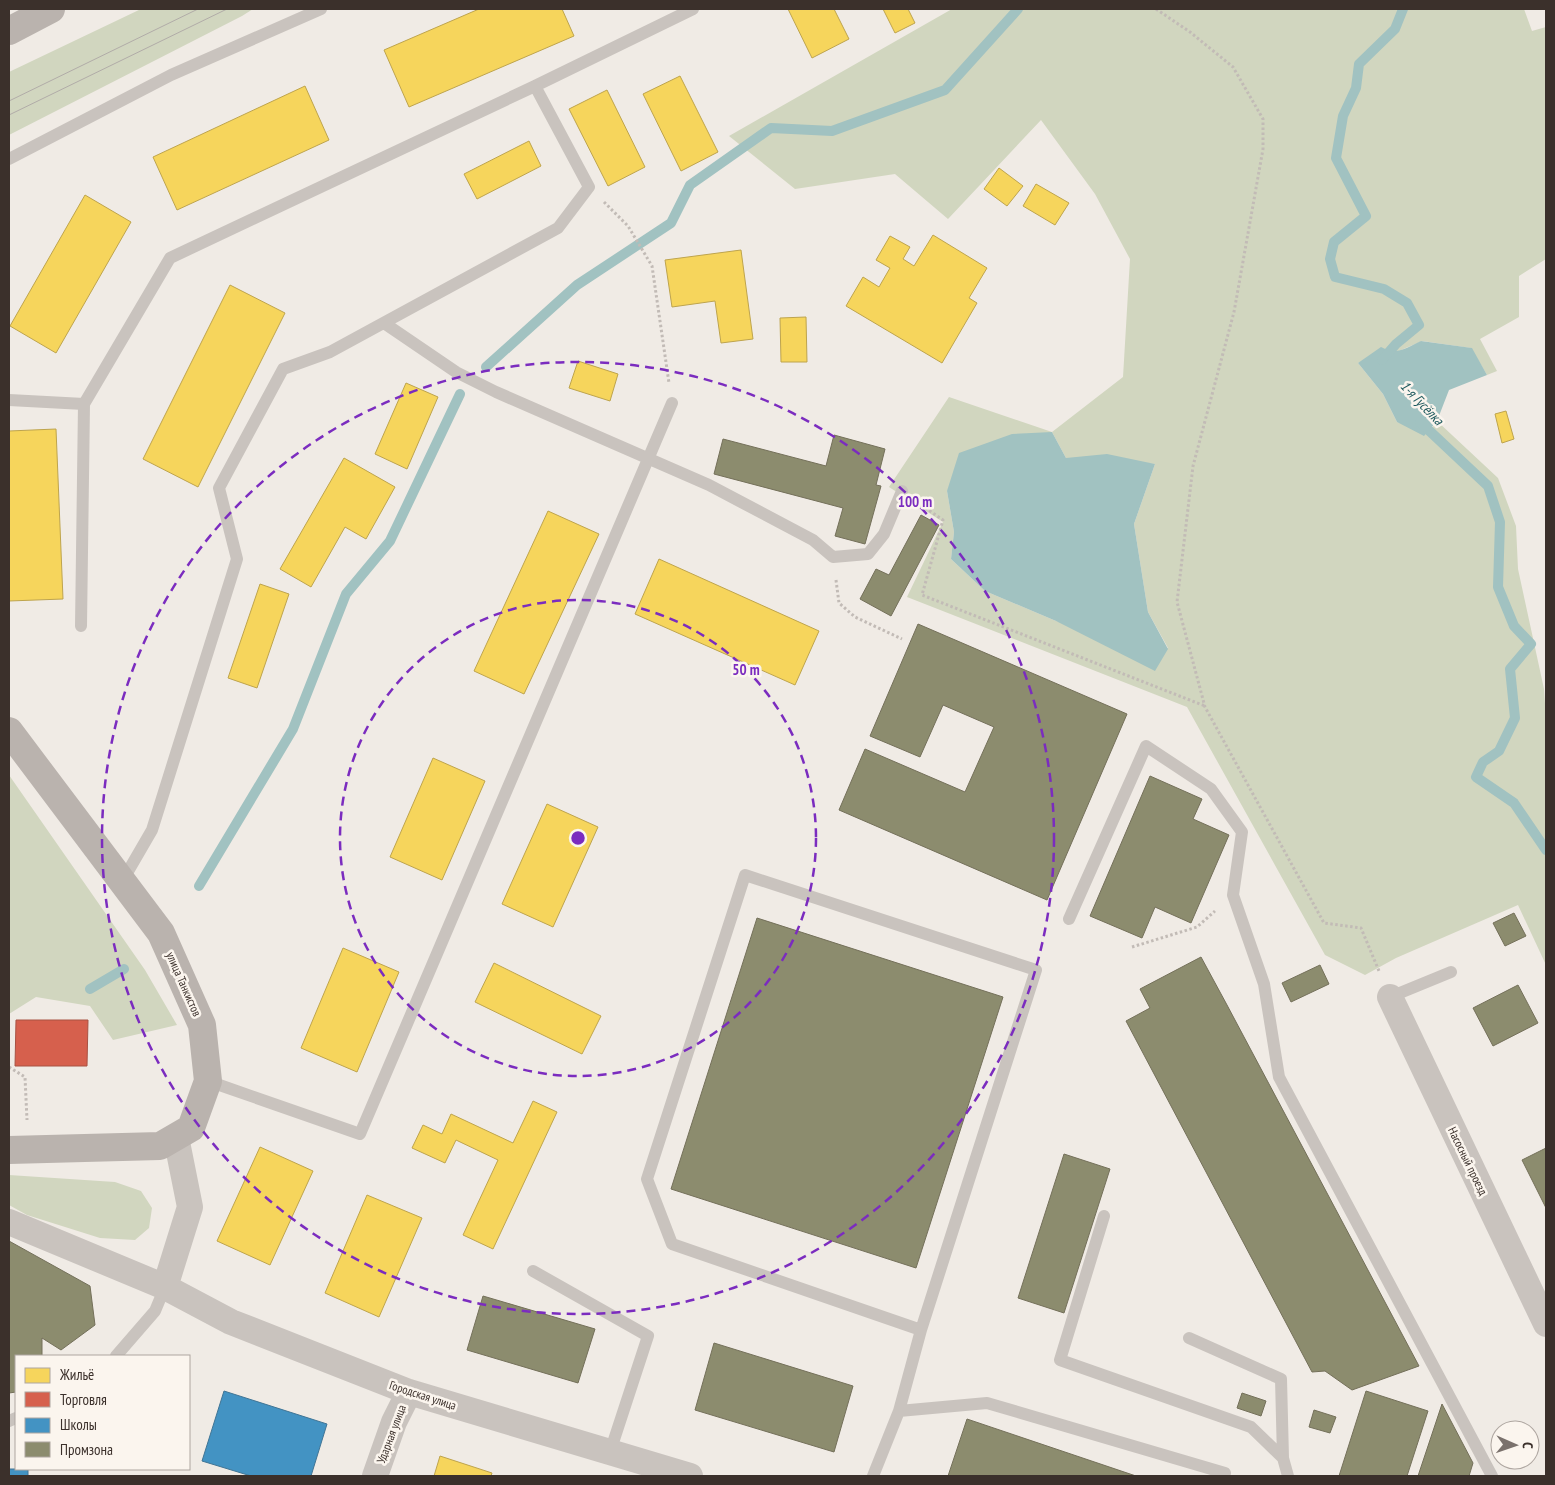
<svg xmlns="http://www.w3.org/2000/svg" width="1555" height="1485" viewBox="0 0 1555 1485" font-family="'PT Sans Narrow',sans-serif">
<rect width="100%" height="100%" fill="#f0ebe5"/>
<path fill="#d1d6bf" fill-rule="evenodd" d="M141,9H253L242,16L9,135V72Z
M952,9H1524L1532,31L1546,27V259L1519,276V317L1480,339L1497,371L1487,375L1471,348L1422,341L1399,351H1389L1358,363L1383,394L1397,422L1430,431L1437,421L1498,478L1516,526L1518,569L1544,689L1546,718V965L1518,905L1396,958L1365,975L1325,955L1187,707L907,597L943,522L889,487L949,397L1052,432L1123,377L1130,259L1095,194L1041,120L948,219L895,174L795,189L729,136ZM1052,432L1066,458L1155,464L1134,524L1148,612L1168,648L1056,621L985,591L951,559L954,532L947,491Z
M9,775L145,970L177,1025L113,1040L90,1006L36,997L9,1014Z
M9,1175L115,1182L141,1191L152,1208L149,1228L135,1240L100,1238L27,1215L9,1205Z"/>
<path fill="#a1c2c1" d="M1421,341L1472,348L1487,375L1449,390L1437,421L1424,436L1397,422L1383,394L1358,363L1381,347C1397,356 1406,348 1421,341Z
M1052,432L1066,458L1107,454L1155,464L1134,524L1148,612L1168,649L1155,671L1056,621L985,591L951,559L954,532L947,491L959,453L1012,434Z"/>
<path fill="#f6d55c" stroke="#bea44d" d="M479,9H562L574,36L409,107L384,50Z
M788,9H834L849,39L812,58Z
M883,9H908L915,23L895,33Z
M680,76L718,152L681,171L643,94Z
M305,86L329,140L177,210L153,157Z
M607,90L645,167L608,186L569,109Z
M529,141L541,166L477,199L464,174Z
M999,168L1023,186L1007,206L984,189Z
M1036,184L1069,203L1055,225L1023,206Z
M85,195L131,222L56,353L10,326Z
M933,235L987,268L969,298L977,303L942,363L846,306L863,277L879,287L890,268L876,260L890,236L910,247L903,259L914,266Z
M741,250L753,339L721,343L715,301L672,307L665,260Z
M230,285L285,313L198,487L143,459Z
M806,317L807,362H781L780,318Z
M578,361L618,374L610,401L569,388Z
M406,383L438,397L407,469L375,454Z
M1506,411L1514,439L1502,443L1495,414Z
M56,429L63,599L9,601V431Z
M344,458L395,487L366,539L345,527L311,587L280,569Z
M548,511L599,534L524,694L474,671Z
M659,559L819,631L795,685L635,614Z
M260,584L289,594L257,688L228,678Z
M433,758L485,781L442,880L390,857Z
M547,804L598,827L553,927L502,904Z
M343,948L399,972L357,1072L301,1048Z
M494,963L601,1016L582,1054L475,1002Z
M533,1101L557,1112L493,1249L463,1235L498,1160L456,1140L445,1163L412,1148L423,1125L442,1134L451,1114L513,1143Z
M260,1147L313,1171L270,1265L217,1241Z
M367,1195L422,1218L379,1317L325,1293Z
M440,1456L492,1473L491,1476H434Z"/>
<path fill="#d6604d" stroke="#a85243" d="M16,1020H88L87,1066H15Z"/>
<path fill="#4393c3" stroke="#417595" d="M224,1391L327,1424L311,1476H251L202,1461Z
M9,1469H28V1476H9Z"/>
<path fill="#8c8c6e" stroke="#74705a" d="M834,435L885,449L876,485L881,486L865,544L835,536L843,508L714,474L723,439L826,466Z
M921,515L939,525L891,616L860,599L876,569L889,575Z
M918,624L1127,714L1047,900L839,810L865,749L965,792L994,727L943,705L920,757L870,736Z
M1150,776L1202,799L1193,819L1229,835L1191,923L1155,907L1142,938L1090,916Z
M1514,913L1526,936L1505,946L1493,923Z
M757,918L1003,997L916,1268L671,1189Z
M1201,957L1227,1005L1419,1366L1352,1390L1325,1371L1312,1372L1126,1021L1150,1008L1140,989Z
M1320,965L1329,984L1291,1002L1282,983Z
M1518,985L1538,1023L1493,1046L1473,1008Z
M1546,1148V1208L1522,1160Z
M1064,1154L1110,1169L1064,1313L1018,1298Z
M9,1241L90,1286L95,1325L61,1350L42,1338V1356H16V1392L9,1393Z
M483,1296L595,1329L578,1383L467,1350Z
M714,1343L853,1386L834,1452L695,1410Z
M1366,1391L1428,1411L1407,1476H1339Z
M1242,1393L1266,1401L1261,1416L1237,1408Z
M1442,1404L1473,1463L1469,1476H1418Z
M1314,1410L1336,1417L1330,1433L1309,1427Z
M967,1419L1136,1476H948Z"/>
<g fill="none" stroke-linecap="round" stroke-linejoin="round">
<path stroke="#a1c2c1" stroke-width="10" d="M1382,360L1396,344L1419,325L1407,303L1384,289L1335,277L1330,259L1334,242L1366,216L1336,158L1343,116L1356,88L1359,64L1395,29L1403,9
M486,367L577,285L671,223L690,185L771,128L832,131L945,90L1018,9
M1420,422L1488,486L1500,522L1498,587L1514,626L1531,644L1510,669L1515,718L1499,751L1483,762L1476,777L1514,803L1546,850
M199,886L293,729L346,594L390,541L460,394
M90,989L124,969"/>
<path stroke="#c2bbb6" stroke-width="3" stroke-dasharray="2.5 2.5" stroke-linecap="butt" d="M1156,9L1190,32L1233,67L1263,119V149L1234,312L1193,466L1177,602L1205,707L1324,923L1361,928L1379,971
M604,202L628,226L652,266L669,383
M921,505L943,520L922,595L1205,706
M836,580L839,603L855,617L902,639
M1132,947L1197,927L1215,911
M9,1067L25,1077L27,1120"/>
<path stroke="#c9c3be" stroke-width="12" d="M535,86L693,9
M9,159L171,75L321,9
M384,323L456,372L496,392L709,485L813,540L833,557L868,554L884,534L902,491
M9,400L84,404L81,626
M84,404L170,258L535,86L589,187L558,228L330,352L283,369L219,488L237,559L152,830L123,880
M1069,919L1146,746L1211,789L1242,832L1233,895L1264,984L1279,1077L1492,1476
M1390,997L1451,972
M208,1081L360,1134L672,403
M1104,1216L1060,1360L1251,1427L1283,1458L1288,1476
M533,1271L648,1336L610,1452
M1189,1338L1281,1379L1283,1458
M116,1356L155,1311L165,1287
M899,1411L987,1403L1225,1473
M9,1421L16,1418
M873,1476L899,1411L921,1330L1036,970L745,875L647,1179L672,1244L921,1330"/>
<path stroke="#c9c3be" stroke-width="26" d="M1390,997L1546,1324
M9,1222L165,1287L231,1322L409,1392L690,1476
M165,1287L190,1207L176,1137
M375,1476L394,1422L409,1392"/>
<path stroke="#bab3ae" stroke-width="28" d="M9,31L51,9
M9,731L161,933L202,1025L208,1081L191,1128L160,1146L9,1150"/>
<path stroke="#b1aca8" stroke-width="1" d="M9,101L198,9
M9,115L227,9"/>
</g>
<g fill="none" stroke="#7b2cbf" stroke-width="2.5" stroke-dasharray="9 6">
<circle cx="578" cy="838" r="238"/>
<circle cx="578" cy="838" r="476"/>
</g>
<g text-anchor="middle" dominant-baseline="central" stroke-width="5" stroke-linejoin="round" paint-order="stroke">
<g font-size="12" fill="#3b302b" stroke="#fbf5ee">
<text transform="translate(184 984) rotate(66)">улица Танкистов</text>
<text transform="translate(1468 1161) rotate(64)">Насосный проезд</text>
<text transform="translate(423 1395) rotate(18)">Городская улица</text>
<text transform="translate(391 1434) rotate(-69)">Ударная улица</text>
</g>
<g font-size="14" font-style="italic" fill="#1f5a5e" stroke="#fbf5ee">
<text transform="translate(1422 403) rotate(46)">1-я Гусёлка</text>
</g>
</g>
<circle cx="578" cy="838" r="8" fill="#7b2cbf" stroke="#fbf5ee" stroke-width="2.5"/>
<g font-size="15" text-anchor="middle" font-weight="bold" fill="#7b2cbf" stroke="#fbf5ee" stroke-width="5" stroke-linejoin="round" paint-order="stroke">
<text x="915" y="507">100 m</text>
<text x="746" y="675">50 m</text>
</g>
<rect width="1555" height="1485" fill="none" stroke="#3b302b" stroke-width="20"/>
<rect x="15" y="1355" width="175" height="115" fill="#fbf5ee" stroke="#aea6a0"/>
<rect x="25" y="1368" width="25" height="15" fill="#f6d55c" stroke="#aea6a0"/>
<text x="60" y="1380" font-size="15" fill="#3b302b">Жильё</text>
<rect x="25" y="1392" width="25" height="15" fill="#d6604d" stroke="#aea6a0"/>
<text x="60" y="1405" font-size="15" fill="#3b302b">Торговля</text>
<rect x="25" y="1418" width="25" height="15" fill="#4393c3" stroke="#aea6a0"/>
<text x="60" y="1430" font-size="15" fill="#3b302b">Школы</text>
<rect x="25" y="1442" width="25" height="15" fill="#8c8c6e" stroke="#aea6a0"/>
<text x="60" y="1455" font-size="15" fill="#3b302b">Промзона</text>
<g transform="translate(1515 1445) rotate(92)"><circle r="24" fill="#fbf5ee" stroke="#aea6a0"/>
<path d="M0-4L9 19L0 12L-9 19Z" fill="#7a716c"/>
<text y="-8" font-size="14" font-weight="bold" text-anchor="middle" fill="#3b302b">С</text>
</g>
</svg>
